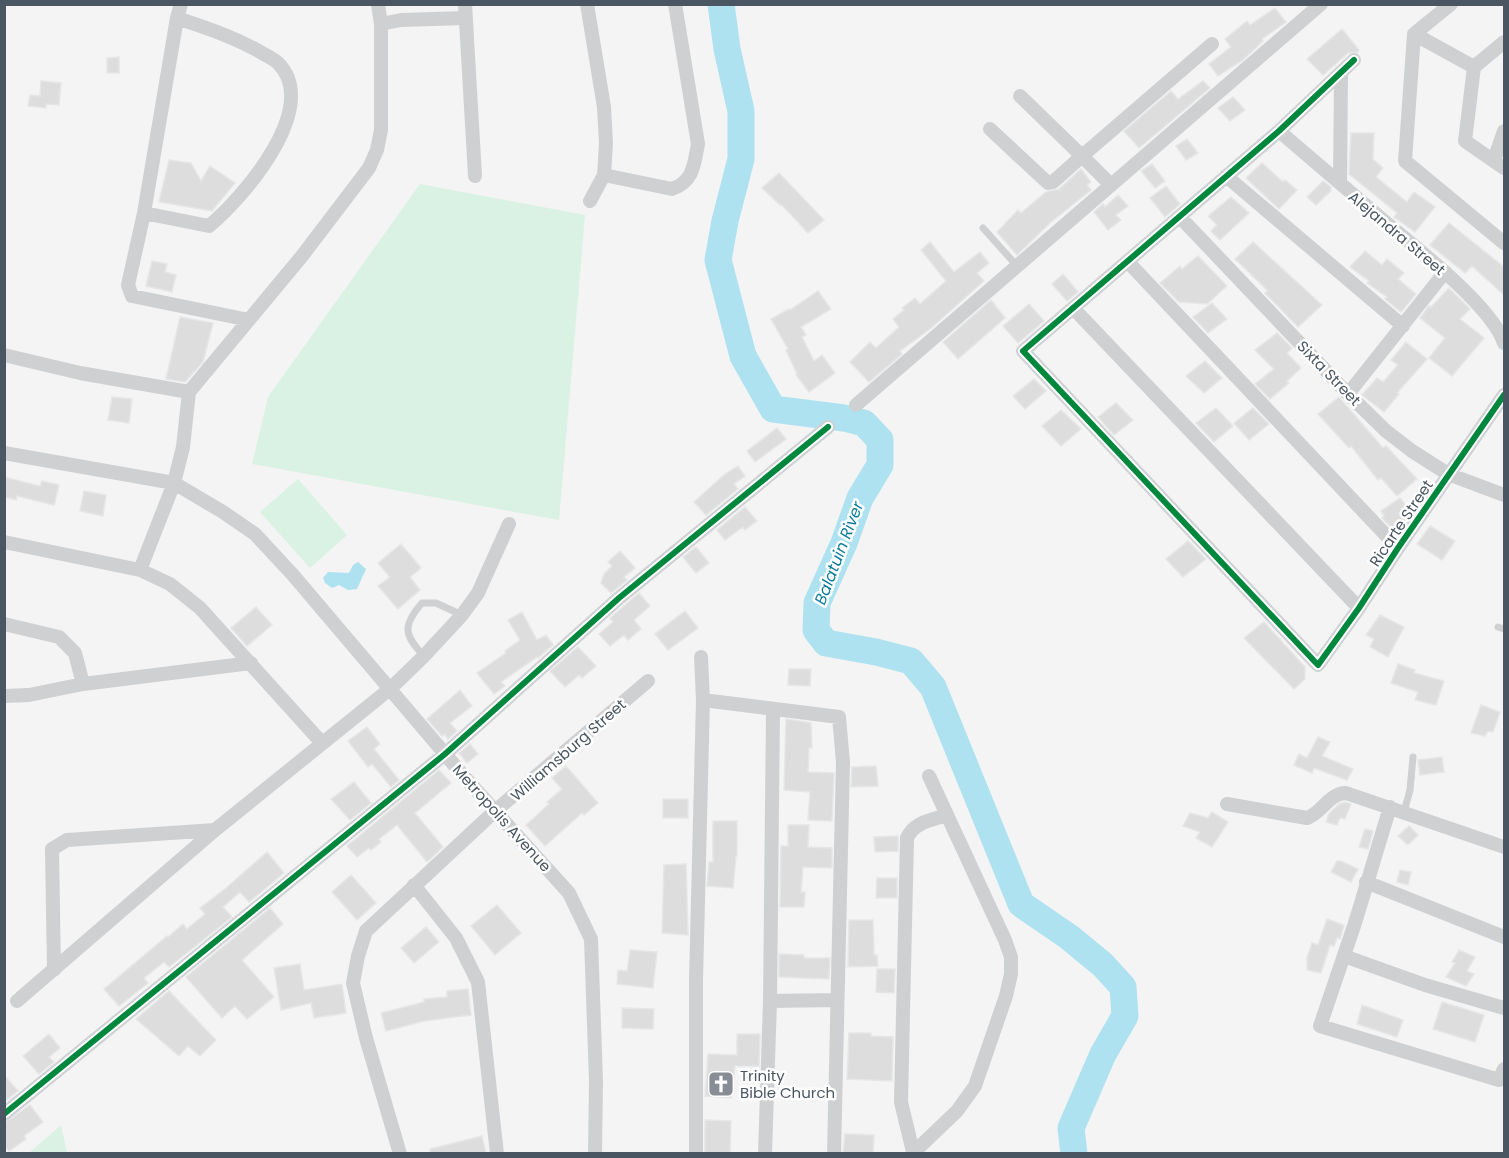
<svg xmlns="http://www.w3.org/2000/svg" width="1509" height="1158" viewBox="0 0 1509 1158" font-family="Poppins,sans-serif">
<rect width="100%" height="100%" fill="#f4f4f4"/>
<path fill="#d9f2e3" d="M420,184L585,215L559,520L252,464L268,397Z
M298,479L347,535L310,568L260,512Z
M61,1125L67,1153H29Z"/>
<path fill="#aee2f0" d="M358,562L366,569L357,589L348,590L339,585L332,588L325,583L323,578L328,572L349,573L353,565Z"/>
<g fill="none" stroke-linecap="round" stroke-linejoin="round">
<path stroke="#aee2f0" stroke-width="27" d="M721,4L727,49L741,111V159L725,221L718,260L743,356L773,409L844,418L864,423L880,440V465L860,498L844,543L817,603L816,630L826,643L876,652L911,661L933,687L1021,904L1069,937L1103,965L1123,987L1125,1016L1103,1054L1071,1128L1074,1154"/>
</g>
<path fill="#ddddde" stroke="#e5e6e7" stroke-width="1.5" d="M1275,8L1286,22L1262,39L1263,41L1243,60L1218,76L1209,64L1231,47L1225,39L1247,21L1250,25Z
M1342,29L1359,50L1358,52L1348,53L1323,75L1307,59Z
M119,57V73H107V58Z
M41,81L61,83L59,105L46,104V108L28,106L30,95L40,96Z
M1203,81L1210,88L1139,148L1124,131L1171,91L1178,99Z
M1233,97L1245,110L1230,121L1218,108Z
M1351,133H1374L1373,159L1383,168L1376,177L1407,202L1414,192L1435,207L1415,232L1394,217L1397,213L1349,174Z
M1187,139L1198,153L1186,160L1176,146Z
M169,160L191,163L201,181L210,166L235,183L212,211L159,202Z
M1262,163L1283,182L1285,180L1297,190L1279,209L1246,178Z
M1152,164L1165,181L1155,188L1141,171Z
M1081,169L1091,182L1087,185L1091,190L1050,223L1017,255L997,232L1018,210L1021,213L1046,192L1059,189Z
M779,173L824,220L808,233L781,204L780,205L762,188Z
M1323,181L1331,187V191L1316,205L1307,197Z
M1166,186L1180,204L1165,217L1150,198Z
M1118,195L1128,206L1116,215L1121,220L1108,230L1094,212L1103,204L1105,207Z
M1231,197L1249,213L1220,240L1211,231L1217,225L1208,216Z
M1449,223L1504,267V295L1472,266L1465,273L1430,245Z
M930,242L954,272L980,252L989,263L977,273L984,281L930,329L900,351L902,354L869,382L850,362L870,342L876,348L899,327L893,319L904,310L902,308L915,298L920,304L946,281L921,250Z
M1253,242L1322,305L1298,327L1265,293L1268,291L1235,259Z
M1365,251L1382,265L1387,259L1404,273L1398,279L1416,294L1401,312L1385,299L1387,297L1367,283L1369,281L1350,267Z
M1198,256L1227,286L1207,304L1179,302L1160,283L1180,266L1182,269Z
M152,261L167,264L165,272L176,275L172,292L146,286Z
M1063,274L1078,292L1067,301L1052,284Z
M1449,288L1470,309L1460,319L1484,338L1452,376L1429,358L1445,338L1420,318L1429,306L1431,307Z
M818,291L831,309L801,327L806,335L802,337L814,361L822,355L835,373L809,392L796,375L797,374L786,350L788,349L771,319L789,309L790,310Z
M991,300L1005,318L958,359L943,342Z
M1212,303L1227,319L1208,333L1193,317Z
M1029,304L1044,321L1018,343L1003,326Z
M180,317L213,323L203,362L185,382L166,379Z
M1277,333L1292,348L1287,353L1301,368L1287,381L1289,383L1270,399L1255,384L1274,369L1255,350Z
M1406,342L1427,359L1397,393L1399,394L1384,412L1362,395L1377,378L1383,382L1398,365L1391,360Z
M1205,361L1222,378L1204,393L1186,376Z
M1034,379L1046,391L1025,409L1013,396Z
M112,397L132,399L129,423L108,420Z
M1339,397L1383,448L1386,446L1417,479L1397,496L1381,478L1378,480L1351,446L1349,448L1318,414Z
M1116,403L1133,420L1114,435L1098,417Z
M1216,408L1233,426L1214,442L1196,423Z
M1253,408L1269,424L1249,440L1234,423Z
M1061,410L1081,429L1061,446L1042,426Z
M777,428L786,439L755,462L747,451Z
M738,466L745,476L734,484L738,489L706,515L694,502L725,474Z
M4,477L40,486L42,481L59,485L54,505L17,496L16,500L4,497Z
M84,491L106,495L103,516L80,511Z
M1400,498L1412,512L1398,532L1397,530L1395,531L1382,518L1384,516L1381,511Z
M745,507L757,521L745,530L743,527L725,540L717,530Z
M1430,526L1455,541L1442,560L1417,544Z
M1188,541L1206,559L1183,577L1166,559Z
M401,544L421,568L410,577L420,590L398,609L378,586L390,577L378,563Z
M696,547L709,563L696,573L683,557Z
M620,551L635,568L624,577L627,580L611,593L601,583L604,574L612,566L608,562Z
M639,593L650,606L634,620L641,629L628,640L624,635L610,646L599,634L613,622L610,618Z
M256,607L272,625L247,646L231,628Z
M685,611L698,628L668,650L655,634Z
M522,612L537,640L546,635L553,645L538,658L537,657L501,682L505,686L494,694L477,673L506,653L505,651L520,640L508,620Z
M1380,615L1404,627L1388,657L1370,647L1374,639L1366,635Z
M1264,622L1305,667V679L1294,689L1244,638Z
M578,647L596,666L582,678L579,675L565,687L550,671Z
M1398,664L1415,670L1414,673L1444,681L1436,705L1415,700L1418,692L1391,683Z
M789,669H811L810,686L788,685Z
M460,690L472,706L450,723L457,731L448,739L445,734L442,736L427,719Z
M1481,705L1500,712L1493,732L1488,731L1485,736L1471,733Z
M786,719L811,723L812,748H809L808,772L834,773L832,821L808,820L810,792L784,790Z
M367,727L380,744L374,749L399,780L391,787L372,764L368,767L348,741Z
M1318,737L1330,742L1322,756L1353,769L1347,780L1314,768L1312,773L1294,765L1299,754L1307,758Z
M470,744L478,754L467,763L459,753Z
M1442,757L1444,772L1420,775L1418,760Z
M566,766L598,803L584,815L582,813L545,846L526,825L549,804L547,802L562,789L552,778Z
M876,766L878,786L851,787L852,767Z
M439,770L451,783L415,813L443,847L427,862L397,825L379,839L381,842L371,850L369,848L357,857L347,846Z
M354,782L371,803L350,820L331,799Z
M663,799H688V818H663Z
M1345,802L1351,804L1345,819L1340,818L1337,825L1326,822L1329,814L1339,804Z
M1212,812L1228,822L1212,847L1196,838L1200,832L1183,826L1190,813L1208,818Z
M713,821H737V856H736L733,888L707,886L709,862H713Z
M788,825H809L808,847L832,848V868L803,867L801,892H805L804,907H780L781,846H788Z
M1409,826L1418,835L1408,845L1398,836Z
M1365,829L1373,831L1368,849L1359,847Z
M898,836V851L875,852L874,837Z
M267,852L284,873L249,902L240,892L223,907L232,917L169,967L164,962L144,978L148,983L119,1006L104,989L167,936L168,937L183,924L187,929L205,914L200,908L226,888Z
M1337,861H1341L1358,869L1351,882L1331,872Z
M686,864L688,935L662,933L664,865Z
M1400,870L1411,872L1408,885L1397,882Z
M351,875L376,903L357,920L332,892Z
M877,878H897V898H876Z
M497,905L521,933L495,955L471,926Z
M270,908L283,924L242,960L274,997L247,1019L235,1006L222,1018L186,977Z
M1327,919L1344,925L1340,939L1337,938L1334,946L1330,945L1321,973L1307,970V958L1312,943L1318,945Z
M849,920H873L874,955H877L878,966L848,967Z
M426,927L439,942L414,963L401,948Z
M630,950L657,952L653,988L617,984L618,970L627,971Z
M1459,950L1475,957L1467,971L1474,974L1466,986L1446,977L1455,963L1452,962Z
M779,954L804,955V958H830L829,979L779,977Z
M300,964L304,990L342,984L346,1013L314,1018L311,1003L281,1010L274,968Z
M877,969H895L894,993L876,992Z
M468,989L471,1015L424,1021L386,1031L381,1013L424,1002V999L447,997V991Z
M169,991L216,1040L200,1056L188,1046L179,1056L136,1019Z
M1442,1002L1484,1015L1475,1042L1433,1029Z
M1362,1005L1403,1020L1397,1037L1357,1024Z
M622,1008L654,1009L653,1029L622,1028Z
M849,1033H871V1036L893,1037L892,1081L847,1079Z
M49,1034L60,1048L49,1057L54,1062L39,1074L23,1056Z
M737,1034H760L759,1066H735L731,1098L705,1096L708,1054L737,1055Z
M4,1075L18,1091L4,1102Z
M30,1105L43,1122L24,1136L26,1139L9,1151L4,1145V1123Z
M705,1120L731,1121L730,1154H705Z
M845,1134L874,1135L873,1154H843Z
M482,1136L486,1154H430V1149Z"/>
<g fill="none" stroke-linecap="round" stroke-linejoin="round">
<path stroke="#ced0d2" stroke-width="7" d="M983,228L1017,266
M1498,627L1504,629
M424,656C404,635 402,626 422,603H436L462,615
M1404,812L1410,790L1413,757"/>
<path stroke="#ced0d2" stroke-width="14" d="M181,4L177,18L144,213L128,285L132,296L249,320
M465,4L475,176
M587,4L604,107L606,143L604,175L590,201
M1451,4L1414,34L1405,161L1504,243
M381,24L401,20L465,18
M1414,34L1474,67
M1504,42L1474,67L1465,141L1504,168
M1354,60L1279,131L1023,351L1318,665L1359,608L1398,548L1504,395
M990,129L1048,183L1053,182L1082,156L1020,96
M1279,131C1314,161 1349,191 1383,220C1415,247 1492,306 1504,343
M1494,160L1504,131
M604,175L672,189C694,181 694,164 698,144L675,4
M1226,176L1403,326
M1340,183L1341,72
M1111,185L1082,156L1212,44
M144,213L209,226C243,198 322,107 278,63C274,59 267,56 262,53C235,37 206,28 177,18
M1180,217L1348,394L1386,431L1412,451L1448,474L1504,495
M1128,262L1398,548
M1073,308L1359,608
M4,355L80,373L189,392
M1348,394L1445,272
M856,405L1321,4
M4,453L174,483L223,512L255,534L293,575L468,781L569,893L591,939L596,1081L595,1154
M4,542L140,570L170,584L200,608L322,743
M140,570L174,483L183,447L189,392L302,256L369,168L377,150L381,130V24L378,4
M4,624L59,637L75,653L83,684
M4,696L29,695L83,684L251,663
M703,700L839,717L843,762L834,1154
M1227,804L1307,818C1322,813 1329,793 1346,793L1504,847
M1390,807L1355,923L1320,1026L1499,1080L1504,1069
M1366,882L1504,937
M414,885L456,938L478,982L497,1154
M1344,956L1425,985L1504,1008
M54,970L52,849L67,840L215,830
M17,1001L215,830L391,688L424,656L462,615L478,593L509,524
M770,1001L837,1000
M4,1114L445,754L619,598L828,427
M913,1152L901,1102L907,838C914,822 932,820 947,815
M400,1154L366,1038L353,983L358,956L366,931L495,811L648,681
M696,1154V980L703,700L701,657
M765,1154L770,1001L773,710
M912,1154L957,1111L975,1086L1006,996L1011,974V957L1005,940L929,776"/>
<defs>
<path id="cycleway" d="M1354,60L1279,131L1023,351L1318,665L1359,608L1398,548L1504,395
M4,1114L445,754L619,598L828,427"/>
</defs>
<use href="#cycleway" stroke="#fff" stroke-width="10"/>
<use href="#cycleway" stroke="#00873e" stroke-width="6"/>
</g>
<defs>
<symbol id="church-square" viewBox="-11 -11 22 22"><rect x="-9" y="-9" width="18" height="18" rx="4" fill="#868d94" stroke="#fff"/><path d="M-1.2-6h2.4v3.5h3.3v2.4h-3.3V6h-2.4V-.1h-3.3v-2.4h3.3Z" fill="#fff"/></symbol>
</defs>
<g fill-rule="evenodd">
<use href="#church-square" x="706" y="1069" width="30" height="30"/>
</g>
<g text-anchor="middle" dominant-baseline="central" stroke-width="5" stroke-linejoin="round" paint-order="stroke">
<g font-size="15" fill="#4a5661" stroke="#fff">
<text transform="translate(1397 233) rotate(40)">Alejandra Street</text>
<text transform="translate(1329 373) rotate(46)">Sixta Street</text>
<text transform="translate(1401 523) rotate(-56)">Ricarte Street</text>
<text transform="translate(568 750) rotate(-41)">Williamsburg Street</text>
<text transform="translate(502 818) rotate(48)">Metropolis Avenue</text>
</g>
<g font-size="15" fill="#4a5661" stroke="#fff" text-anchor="start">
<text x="740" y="1075">Trinity<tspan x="740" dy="17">Bible Church</tspan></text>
</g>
<g font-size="16" font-style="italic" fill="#0c7c9b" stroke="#fff">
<text transform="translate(839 553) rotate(-69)">Balatuin River</text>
</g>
</g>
<rect width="1509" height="1158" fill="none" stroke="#4a5661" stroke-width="12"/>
</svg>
